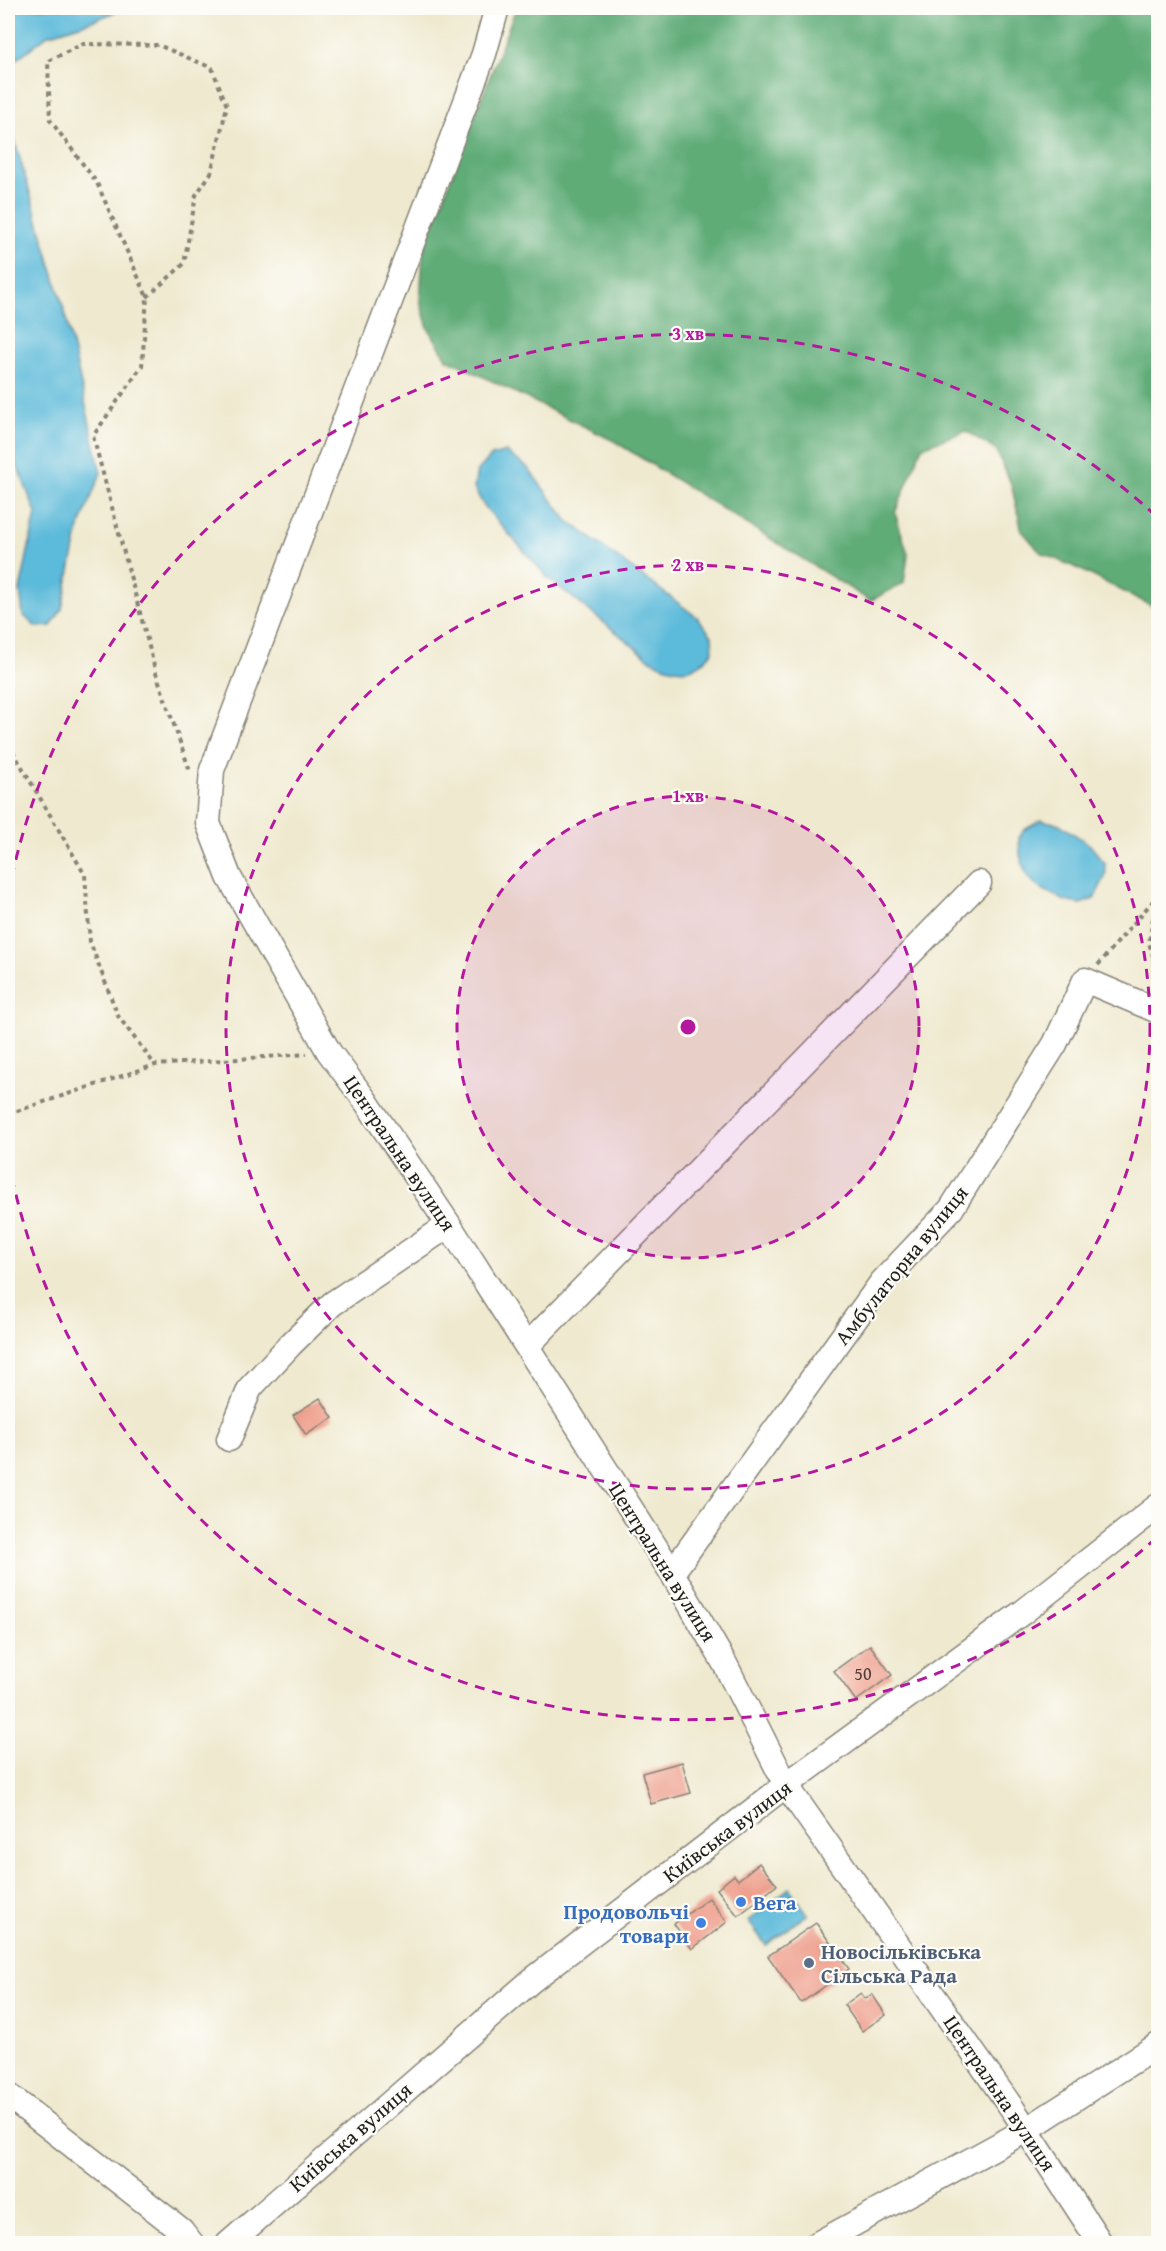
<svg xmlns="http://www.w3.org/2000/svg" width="1166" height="2251" viewBox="0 0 1166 2251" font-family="'Gentium Book Plus',serif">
<rect width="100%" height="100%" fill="#fdfcf7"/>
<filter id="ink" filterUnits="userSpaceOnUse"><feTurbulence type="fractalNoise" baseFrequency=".0167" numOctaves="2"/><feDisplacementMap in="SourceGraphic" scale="12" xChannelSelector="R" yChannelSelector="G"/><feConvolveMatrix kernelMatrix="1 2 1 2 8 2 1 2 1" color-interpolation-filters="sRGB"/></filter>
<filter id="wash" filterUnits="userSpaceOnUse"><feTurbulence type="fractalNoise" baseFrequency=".008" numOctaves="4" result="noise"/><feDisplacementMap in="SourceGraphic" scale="24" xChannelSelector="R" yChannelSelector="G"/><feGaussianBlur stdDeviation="1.35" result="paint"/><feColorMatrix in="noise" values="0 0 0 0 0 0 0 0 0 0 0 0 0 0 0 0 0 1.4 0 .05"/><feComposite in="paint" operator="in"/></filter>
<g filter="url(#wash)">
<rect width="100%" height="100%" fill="#efe9cf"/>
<path fill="#5eac77" stroke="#3d644a" stroke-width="1.5" d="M516,8H1158V609L1077,568L1041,553L1022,531L1011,484L996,450L966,431L922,447L895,513L908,554L904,583L870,601L614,441L447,359L428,328L420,301L423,252Z"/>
<path fill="#5cbada" stroke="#3c6b7b" stroke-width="1.5" d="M8,8H127L89,22L48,35L14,61L8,88Z
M8,103L14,138L65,313L101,473L79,528L62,609L51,626L36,627L23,615L20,590L36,513L8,443Z
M506,452L527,467L567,520L697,617L712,636L713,651C694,676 676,673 651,660L548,578L484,506L474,488L477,471L492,456Z
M1041,820L1059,824L1090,845L1105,863L1106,875L1094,899L1080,904L1065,901L1038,887L1026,874L1020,855L1019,838L1024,830Z
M789,1888L808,1914L766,1945L748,1921Z"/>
<g id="blocks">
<path fill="#ee9b89" d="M320,1398L333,1418L306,1435L293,1415Z
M870,1645L892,1675L856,1701L834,1671Z
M682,1762L691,1793L651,1804L642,1773Z
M759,1863L777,1885L738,1916L717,1889L734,1875L738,1880Z
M709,1898L727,1922L692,1949L674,1924Z
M816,1923L849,1969L801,2003L768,1956Z
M861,1993L865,1999L872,1994L886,2015L862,2031L844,2005Z"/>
</g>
</g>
<g filter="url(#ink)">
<use href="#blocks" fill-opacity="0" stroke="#868276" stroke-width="1.5"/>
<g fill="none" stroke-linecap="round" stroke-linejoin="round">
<defs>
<path id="minor" d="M497,8L484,54L212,770L208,823L229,877L329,1052L365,1100L449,1225L672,1573L725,1664L786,1785L1014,2111L1101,2244
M527,1346L979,883
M229,1439L250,1388L290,1345L332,1304L449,1225
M672,1573L882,1282L951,1209L1055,1044L1085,980L1158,1011
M8,2095L181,2230L192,2244
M228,2244L531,1981L786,1785L1023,1612L1158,1506
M817,2244L1026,2130L1158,2045"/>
</defs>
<use href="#minor" stroke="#868276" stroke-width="27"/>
<path stroke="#868276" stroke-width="4" stroke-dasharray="4.5 4.5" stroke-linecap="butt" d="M147,297L184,264L196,195L211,173L227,106L212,68L158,45L83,44L48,61L50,120L97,183L147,297L142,366L93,436L156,673L190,771
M8,743L85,875L90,942L118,1016L155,1065
M1156,900L1149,943L1158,972
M1098,965L1158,895
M8,1114L155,1065L307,1054"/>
<use href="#minor" stroke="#fff" stroke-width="24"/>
</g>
</g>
<circle cx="688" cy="1027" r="231" fill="#b5179e" fill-opacity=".12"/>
<g fill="none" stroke="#b5179e" stroke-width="3" stroke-dasharray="10 8">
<circle cx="688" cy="1027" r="231"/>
<circle cx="688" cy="1027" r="462"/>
<path d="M1156 1538A693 693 0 0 1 8 1159M8 895A693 693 0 0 1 1156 516"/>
</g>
<g fill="#3f7fe0" stroke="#fdfcf7" stroke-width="2">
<circle cx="741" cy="1902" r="6"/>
<circle cx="701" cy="1923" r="6"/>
</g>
<circle fill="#5c6f8a" stroke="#fdfcf7" stroke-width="2" cx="809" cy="1963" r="6"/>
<g text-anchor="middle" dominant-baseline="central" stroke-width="4.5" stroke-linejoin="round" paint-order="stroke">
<g font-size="18" fill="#503c37">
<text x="863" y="1673">50</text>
</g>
<g font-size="21" fill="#1c1c1c" stroke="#fdfcf7">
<text transform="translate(400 1153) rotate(56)">Центральна вулиця</text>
<text transform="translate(901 1265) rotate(-51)">Амбулаторна вулиця</text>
<text transform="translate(663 1562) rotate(58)">Центральна вулиця</text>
<text transform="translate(727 1831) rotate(-37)">Київська вулиця</text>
<text transform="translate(1000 2093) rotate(56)">Центральна вулиця</text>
<text transform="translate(350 2137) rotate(-41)">Київська вулиця</text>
</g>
<g font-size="21" font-weight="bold" fill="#366cbe" stroke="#fdfcf7" text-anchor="start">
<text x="753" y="1902">Вега</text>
<text x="689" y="1911" text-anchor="end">Продовольчі<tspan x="689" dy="24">товари</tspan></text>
</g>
<g font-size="21" font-weight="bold" fill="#4e5e75" stroke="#fdfcf7" text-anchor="start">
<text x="821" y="1951">Новосільківська<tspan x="821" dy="24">Сільська Рада</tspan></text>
</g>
</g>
<circle cx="688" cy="1027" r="9" fill="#b5179e" stroke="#fdfcf7" stroke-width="3"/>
<g font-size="18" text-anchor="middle" font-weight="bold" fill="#b5179e" stroke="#fdfcf7" stroke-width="4.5" stroke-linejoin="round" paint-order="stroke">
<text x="688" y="340">3 хв</text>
<text x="688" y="571">2 хв</text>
<text x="688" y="802">1 хв</text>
</g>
<rect width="1166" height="2251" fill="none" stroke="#fdfcf7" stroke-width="30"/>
</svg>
